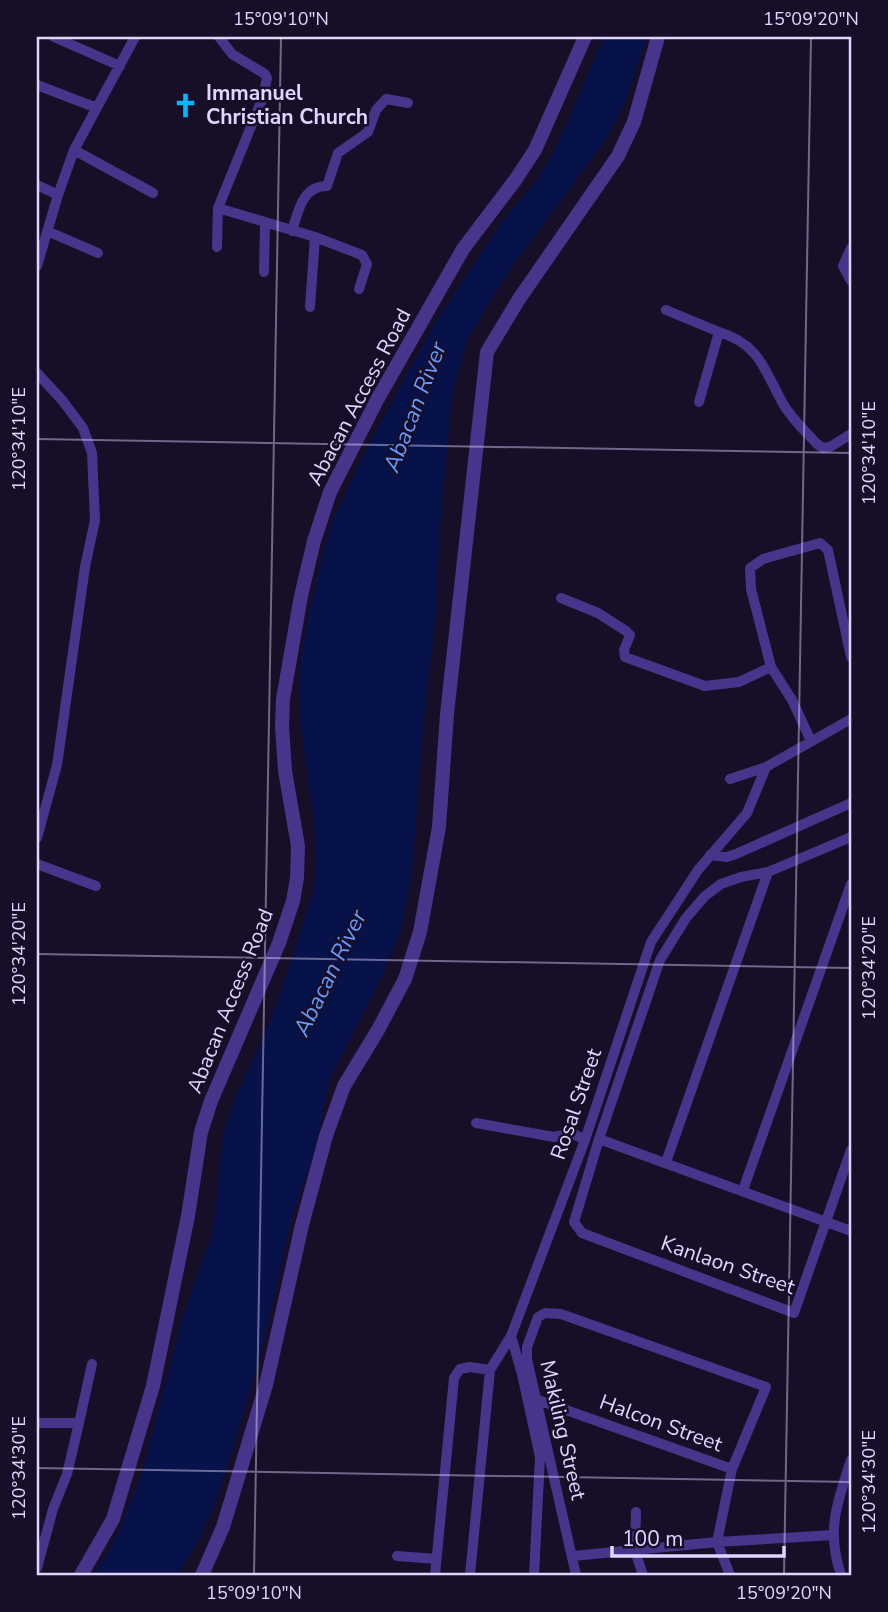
<svg xmlns="http://www.w3.org/2000/svg" width="888" height="1612" viewBox="0 0 888 1612" font-family="'Nunito Sans',sans-serif">
<rect width="100%" height="100%" fill="#170e28"/>
<path fill="#061249" d="M604,37H647L625,102L606,139L506,275L467,340L452,396L440,527L436,615L424,718L412,872L401,931L384,972L330,1078L315,1151L293,1213L257,1369L217,1499L200,1538L177,1575H94L112,1546L141,1477L183,1316L213,1232L223,1135L238,1092L268,1027L286,977L315,885V829L300,721L299,673L310,609L330,526L367,448L434,325L502,222L537,180L555,150Z"/>
<g fill="none" stroke-linecap="round" stroke-linejoin="round">
<path stroke="#48358b" stroke-width="10" d="M54,37L120,66
M37,85L97,108
M74,150L153,193
M37,185L58,195
M218,208L315,237L362,255L367,264L359,289
M47,231L98,253
M292,231C298,212 302,186 327,186L338,153L368,132L376,110L386,99L408,103
M217,247L218,208L263,97L267,78L265,74L232,54L219,37
M851,248L843,266L851,281
M37,266L58,195L74,150L135,37
M264,272L265,224
M310,307L315,237
M666,310L719,332
M37,373L62,400L83,428L92,453L95,520L85,567L57,765L37,838
M699,402L719,332C759,344 764,369 782,402C790,417 805,431 817,444L823,448L830,447L851,434
M561,598L598,613L626,631L630,635L624,650L625,657L705,686L739,682L771,667
M811,741L792,700L771,667L751,589L750,568L763,559L820,543L828,550L851,657
M730,779L766,767
M851,837L768,872L741,877L721,884L705,896L686,918L660,960L599,1139L574,1222L582,1233L794,1313L851,1150
M710,855L727,857L736,854L851,803
M37,864L96,886
M476,1123L554,1137L572,1133L585,1140
M599,1139L851,1231
M666,1162L768,872
M743,1190L851,884
M511,1336L522,1374L540,1457L534,1575
M538,1400L732,1469
M37,1423H79L92,1364
M636,1512L635,1551L643,1575
M397,1556L436,1559
M573,1556L717,1542L833,1535
M37,1568L53,1509L67,1474L79,1423
M435,1575L454,1378L460,1369L470,1367L490,1370
M470,1575L490,1370L511,1336L585,1140L651,942L698,870L747,813L766,767L851,719
M576,1575L527,1359V1347L538,1317L545,1313L561,1314L766,1387L732,1469L717,1542L730,1575
M841,1575C826,1530 837,1503 851,1460"/>
<path stroke="#48358b" stroke-width="14" d="M81,1575L113,1519L153,1386L188,1216L201,1132L211,1101L279,943L293,901L297,878L298,846L285,771L282,727L283,699L301,596L314,541L330,492L377,400L463,249L516,179L535,150L585,37
M202,1575L223,1527L266,1385L302,1225L326,1136L344,1086L378,1030L405,979L420,932L439,827L447,714L487,352L519,299L618,156L634,122L658,37"/>
</g>
<path fill="none" stroke="#e1d5ff" stroke-width="2" stroke-opacity="0.45" d="M37,439L851,453M37,954L851,968M37,1468L851,1482M254,1575L281,37M784,1575L811,37"/>
<defs>
<symbol id="church-bare" viewBox="-9 -9 18 18"><path d="M-1.2-6h2.4v3.5h3.3v2.4h-3.3V6h-2.4V-.1h-3.3v-2.4h3.3Z" fill="#01b7ff" stroke="#170e28" stroke-width="2.5" paint-order="stroke"/></symbol>
</defs>
<g fill-rule="evenodd">
<use href="#church-bare" x="168" y="88" width="35" height="35"/>
</g>
<g text-anchor="middle" dominant-baseline="central" stroke-width="5" stroke-linejoin="round" paint-order="stroke">
<g font-size="21" font-weight="bold" fill="#e1d5ff" stroke="#170e28" text-anchor="start">
<text x="206" y="93">Immanuel<tspan x="206" dy="24">Christian Church</tspan></text>
</g>
<g font-size="21" fill="#e1d5ff" stroke="#170e28">
<text transform="translate(359 397) rotate(-62)">Abacan Access Road</text>
<text transform="translate(230 1001) rotate(-68)">Abacan Access Road</text>
<text transform="translate(576 1104) rotate(-71)">Rosal Street</text>
<text transform="translate(728 1265) rotate(19)">Kanlaon Street</text>
<text transform="translate(661 1423) rotate(20)">Halcon Street</text>
<text transform="translate(563 1430) rotate(77)">Makiling Street</text>
</g>
<g font-size="23" font-style="italic" fill="#639aff" stroke="#170e28">
<text transform="translate(415 407) rotate(-69)">Abacan River</text>
<text transform="translate(330 973) rotate(-64)">Abacan River</text>
</g>
</g>
<rect width="888" height="1612" fill="none" stroke="#170e28" stroke-width="77"/>
<path d="M612 1546v10h172v-10" fill="none" stroke="#e1d5ff" stroke-width="3.5"/>
<text x="622" y="1546" font-size="21" fill="#e1d5ff" stroke="#170e28" stroke-width="5" paint-order="stroke">100 m</text>
<rect x="38" y="38" width="812" height="1536" fill="none" stroke="#e1d5ff" stroke-width="2.5"/>
<g font-size="18" text-anchor="middle" fill="#e1d5ff">
<text x="281" y="25">15°09'10"N</text>
<text x="811" y="25">15°09'20"N</text>
<text transform="translate(19 439) rotate(-90)" y="6">120°34'10"E</text>
<text transform="translate(869 453) rotate(-90)" y="6">120°34'10"E</text>
<text transform="translate(19 954) rotate(-90)" y="6">120°34'20"E</text>
<text transform="translate(869 968) rotate(-90)" y="6">120°34'20"E</text>
<text transform="translate(19 1468) rotate(-90)" y="6">120°34'30"E</text>
<text transform="translate(869 1482) rotate(-90)" y="6">120°34'30"E</text>
<text x="254" y="1599">15°09'10"N</text>
<text x="784" y="1599">15°09'20"N</text>
</g>
</svg>
